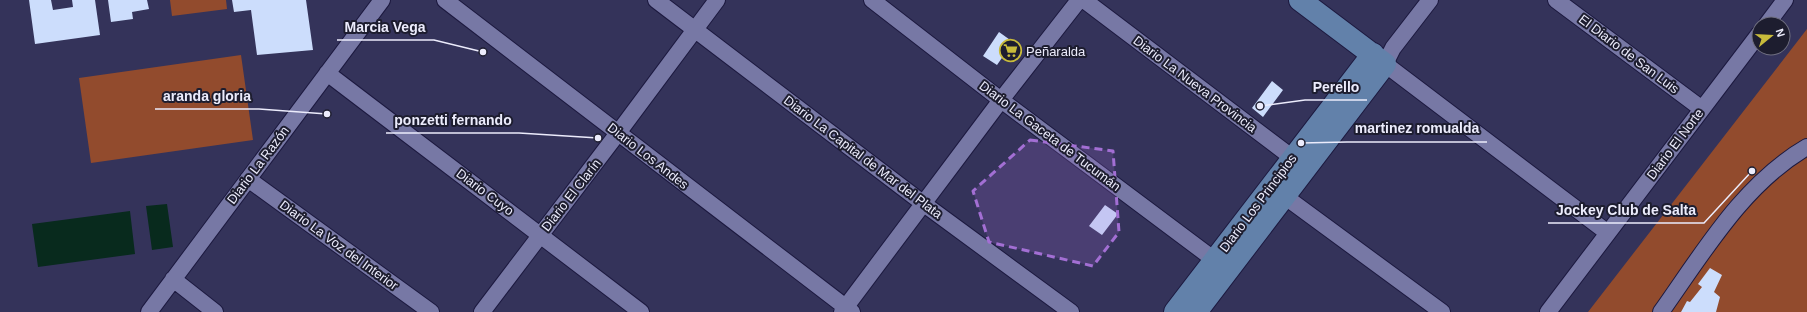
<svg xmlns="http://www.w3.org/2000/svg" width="1807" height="312" viewBox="0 0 1807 312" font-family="Helvetica,sans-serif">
<rect width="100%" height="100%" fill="#34335a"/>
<path fill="#924b2d" d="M170,0H226L227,9L172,16Z
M1807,29V312H1588Z
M241,55L253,140L91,163L79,78Z"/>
<path fill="#082a1d" d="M167,204L173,247L152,250L146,206Z
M130,211L135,254L38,267L32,224Z"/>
<path fill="#ccddfc" d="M29,0H51L53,10L73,7L72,0H95L100,35L35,44Z
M108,0H147L149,9L132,12L133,19L111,22Z
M232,0H306L313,50L257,55L251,10L234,12Z
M999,32L1013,42L997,65L983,56Z
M1272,81L1283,90L1263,117L1252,108Z
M1105,205L1118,214L1102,235L1089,226Z
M1710,268L1722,275L1714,292L1720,297L1716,312H1681L1687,301L1690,302L1702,287L1698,284Z"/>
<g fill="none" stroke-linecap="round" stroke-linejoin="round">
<defs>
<path id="street" d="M445,0L852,312
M656,0L924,204L1071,312
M872,0L1001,100L1224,267
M1084,0L1302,165
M1430,0L1393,48L1385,64L1608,233
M1556,0L1702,109
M1767,24L1785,0
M327,73L641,312
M248,179L431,312
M1276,190L1442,312
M173,279L215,312
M149,312L382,0
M482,312L618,133L717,0
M842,312L1001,100L1079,0
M1548,312L1759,34
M1661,312C1703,253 1743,184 1807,147"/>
<path id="secondary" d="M1175,312L1373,54
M1196,312L1385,64L1300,0"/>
</defs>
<use href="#street" stroke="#1c193f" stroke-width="18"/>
<use href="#secondary" stroke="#1c193f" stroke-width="24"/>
<use href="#street" stroke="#7778a5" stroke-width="16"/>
<use href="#secondary" stroke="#6281aa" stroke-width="22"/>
</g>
<path fill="#a36fd4" fill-opacity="0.2" stroke="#a36fd4" stroke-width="3" stroke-dasharray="8 5" stroke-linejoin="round" d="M1030,140L1113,151L1119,232L1093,266L989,242L973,191Z"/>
<defs>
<symbol id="supermarket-ring" viewBox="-11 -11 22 22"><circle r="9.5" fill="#1d1d2f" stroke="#c8bb3b" stroke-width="1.5"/><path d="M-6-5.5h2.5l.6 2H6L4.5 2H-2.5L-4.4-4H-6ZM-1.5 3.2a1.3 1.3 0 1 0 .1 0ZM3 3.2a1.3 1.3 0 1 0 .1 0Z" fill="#c8bb3b"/></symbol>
</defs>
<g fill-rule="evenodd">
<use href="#supermarket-ring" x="998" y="38" width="25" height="25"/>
</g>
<g text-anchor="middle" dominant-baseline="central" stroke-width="4" stroke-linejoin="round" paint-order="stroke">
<g font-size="13" fill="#ececfc" stroke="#1d1d2f" text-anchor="start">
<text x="1026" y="51">Peñaralda</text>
</g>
<g font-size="13" fill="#ececfc" stroke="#1d1d2f">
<text transform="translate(1629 54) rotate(37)">El Diario de San Luis</text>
<text transform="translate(1195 84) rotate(37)">Diario La Nueva Provincia</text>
<text transform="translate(1050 136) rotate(37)">Diario La Gaceta de Tucumán</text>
<text transform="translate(1675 144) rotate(-53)">Diario El Norte</text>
<text transform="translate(648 156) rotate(38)">Diario Los Andes</text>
<text transform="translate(863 157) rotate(37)">Diario La Capital de Mar del Plata</text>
<text transform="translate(258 165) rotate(-53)">Diario La Razón</text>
<text transform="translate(485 192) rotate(37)">Diario Cuyo</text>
<text transform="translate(571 195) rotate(-52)">Diario El Clarín</text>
<text transform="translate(1258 203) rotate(-53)">Diario Los Principios</text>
<text transform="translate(339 245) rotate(36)">Diario La Voz del Interior</text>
</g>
</g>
<path fill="none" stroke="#ececfc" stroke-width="1.5" d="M483 52L434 40H337M1260 106L1305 100H1367M327 114L259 109H155M598 138L519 133H386M1301 143L1347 142H1487M1752 171L1704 223H1548"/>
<g fill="#ececfc" stroke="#1d1d2f" stroke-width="1.5">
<circle cx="483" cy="52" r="4"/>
<circle cx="1260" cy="106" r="4"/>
<circle cx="327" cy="114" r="4"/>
<circle cx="598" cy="138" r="4"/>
<circle cx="1301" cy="143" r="4"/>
<circle cx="1752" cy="171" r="4"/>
</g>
<g font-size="14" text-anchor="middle" font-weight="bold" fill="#ececfc" stroke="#1d1d2f" stroke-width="4" stroke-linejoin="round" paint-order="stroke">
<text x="385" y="32">Marcia Vega</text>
<text x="1336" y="92">Perello</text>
<text x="207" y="101">aranda gloria</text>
<text x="453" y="125">ponzetti fernando</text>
<text x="1417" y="133">martinez romualda</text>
<text x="1626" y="215">Jockey Club de Salta</text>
</g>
<g transform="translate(1771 36) rotate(72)"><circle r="19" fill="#1d1d2f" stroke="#707081"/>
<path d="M0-3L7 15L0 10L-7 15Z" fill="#c8bb3b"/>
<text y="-6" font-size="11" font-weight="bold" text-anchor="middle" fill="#ececfc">N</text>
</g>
</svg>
